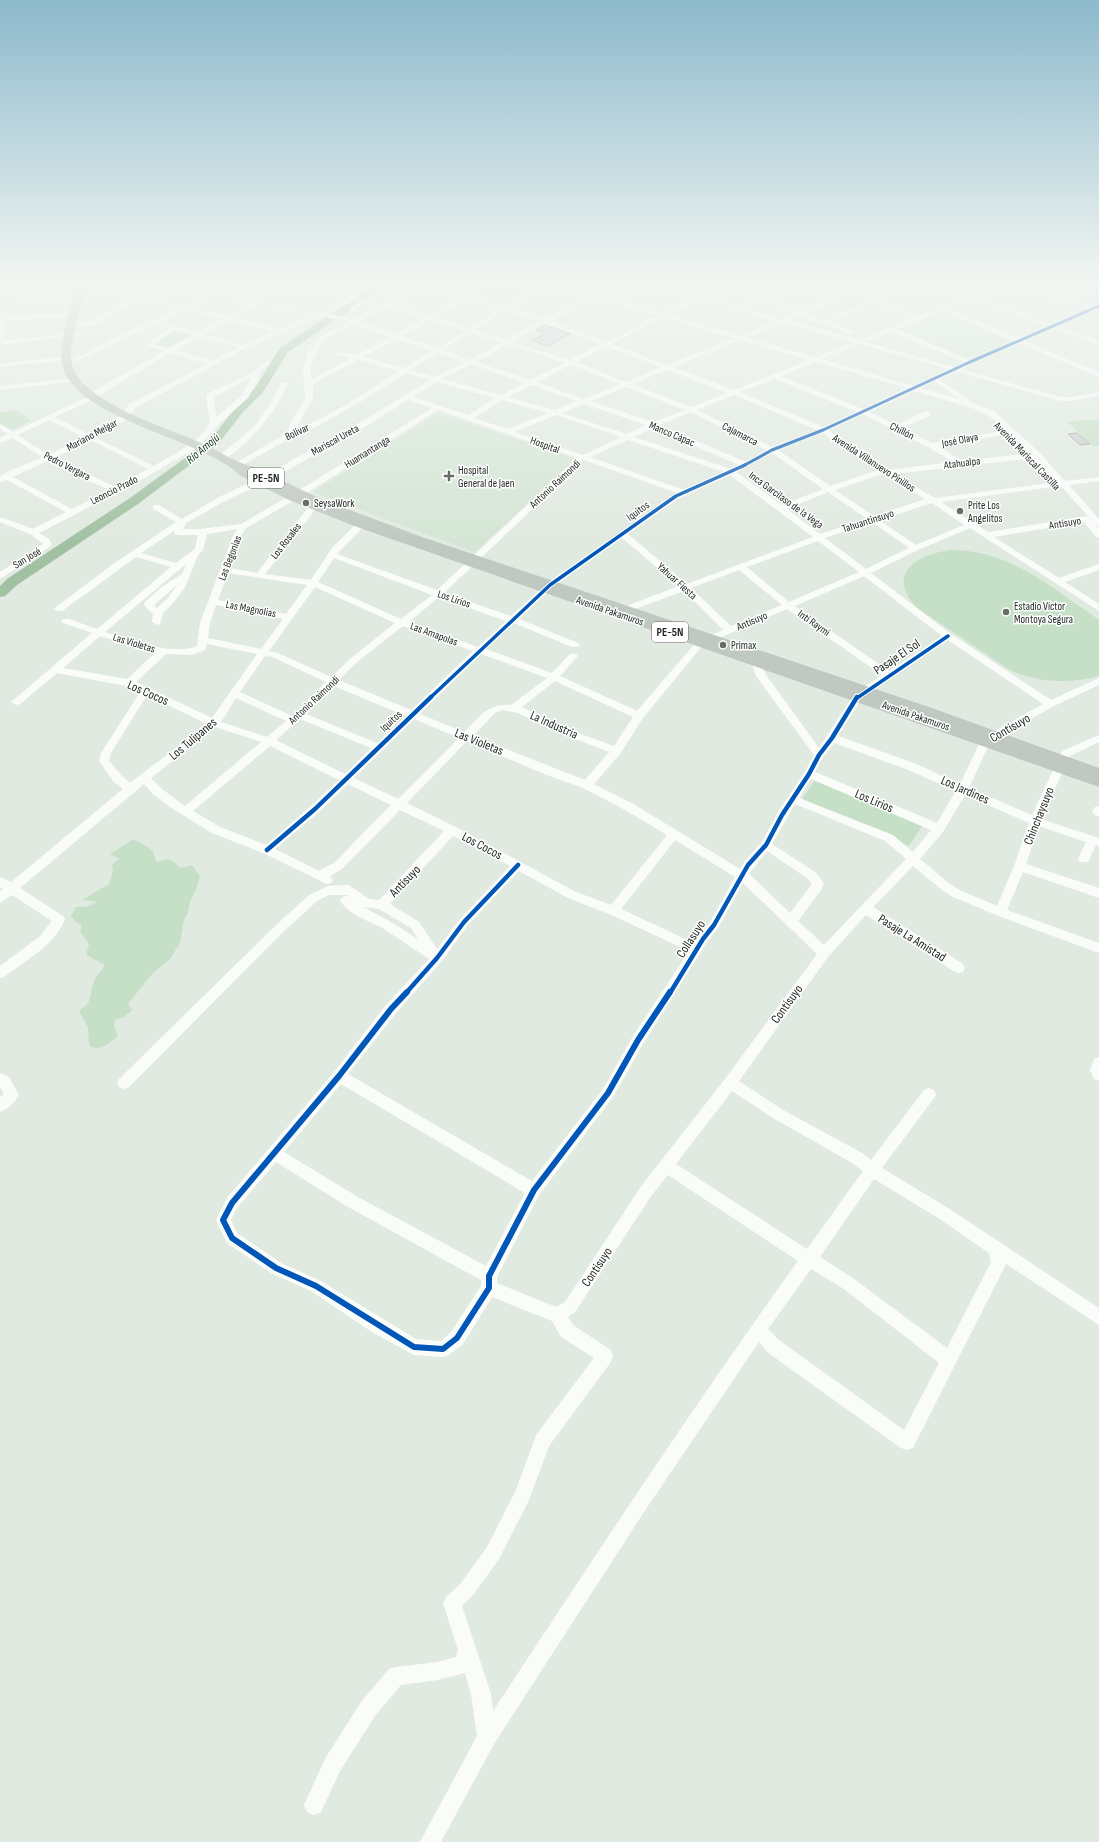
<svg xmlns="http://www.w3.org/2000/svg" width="1099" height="1842" viewBox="0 0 1099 1842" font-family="'Sofia Sans Condensed',sans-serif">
<rect width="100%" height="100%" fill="#e1eae1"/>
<path fill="#d4e5d5" d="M940,309L1014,341L969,361L893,329Z
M438,413L576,459L475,552L313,492Z"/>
<path fill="#c6e0c7" d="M492,284H537L506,303L475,294Z
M854,294L872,301L849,311L832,302Z
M172,330L194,336L170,349L153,344Z
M16,410L32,421L13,429H10L0,423V412Z
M1099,419V446H1093L1067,422Z
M951,550C1009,550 1049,586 1095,617L1099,620V676C1069,684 1039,683 1010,670L917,608C912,602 907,596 905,589C896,563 933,552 951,550Z
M815,780L922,826L909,846L802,799Z
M134,839L152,850L157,862C170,858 171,858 180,868L192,865L200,876L197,887L190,902L188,913L184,920L180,943L170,959L153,973L128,1004L133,1010L124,1017L115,1020L114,1027L118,1036C108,1043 99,1054 89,1045L88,1028L79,1011C95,1000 88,996 94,981C96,976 102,970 105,965L86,955L89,944L80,931L82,925L76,922L71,916L76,907H85L98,902L82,900L109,884L113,871L112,864L119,859L110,854Z"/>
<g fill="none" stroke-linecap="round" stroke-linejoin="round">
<path fill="#a2c1a3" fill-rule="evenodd" d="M379,284H390L288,352L263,392L243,412L219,443L138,504L17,585L5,596L0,597V586L7,579L130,498L211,439L235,408L255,388L280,348L329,315Z"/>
</g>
<path fill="#cfced3" stroke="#a6a9a7" d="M545,325L570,334L547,346L532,340L545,334L536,330Z
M1077,433L1090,444L1080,445L1068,434Z"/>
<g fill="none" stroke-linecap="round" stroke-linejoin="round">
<path fill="#fafcfa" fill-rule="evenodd" d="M67,284H76L134,296L154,284H161L140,297L183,306L211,292L182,285L181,284C193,284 204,290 216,290C223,290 229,284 237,284L223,292C242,296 304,315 320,312C337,308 351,295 364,284H370L350,302L328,313L353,319L423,284H432L466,294L484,284H491L472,296L503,306L536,284H543L509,308L544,319L591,295L559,285L558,284H566L596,293L614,284H621L602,295L662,313L693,297L650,285L649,284H658L698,295L716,286L714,284H727L726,285L765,299L801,284H809L770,301L800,311L848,292L830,284H838L853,290L868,284H876L858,292L875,299L910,284H917L880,301L918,316L966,297L933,284H941L972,295L999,284H1007L977,297L1052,324L1086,309L1015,285L1014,284H1022L1092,307L1099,304L1097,311H1092L1058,326L1099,341V345L1053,328L1024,341L1099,372V377L1019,343L961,369L1061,397H1072L1099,392V396L1072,401H1061L955,371L939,379L973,403L994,411L1040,453L1065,481L1099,477V481L1069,485L1099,519V527L1096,525L1099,529V538L1096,537L1084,522L994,537L1059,578L1099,564V570L1065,582L1099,604V611L970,528L918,550L871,573L951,634L1051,700L1099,678V685L1054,706L990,742L969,788L1032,815L1062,751L1099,735V742L1070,756L1041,819L1099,838V846L1096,845L1088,862H1080L1078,859L1086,842L1039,826L1026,864L1099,888V898L1023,872L1007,910L1099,943V953L996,915L953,897L942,890L913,866L873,907L963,964L965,968L963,972L959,973L955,972L866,915L828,957L739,1081L783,1110L864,1154L871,1160L924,1090L929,1088L934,1090L936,1094L934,1098L882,1168L948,1208L1099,1308V1325L1006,1264L913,1448L907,1450L901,1448L767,1352L759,1342L646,1509L494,1744L441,1842H420L477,1736L471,1694L465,1673L438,1680L401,1685L375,1716L340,1771L321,1812L314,1815L307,1812L304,1805L326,1757L361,1702L389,1669L396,1667L438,1662L456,1657L458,1650L443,1603L446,1597L461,1583L487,1547L516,1490L536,1435L594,1358L561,1337L552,1321L492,1297L463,1344L449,1355L443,1357L414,1355L372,1332L311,1291L271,1273L227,1243L216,1220L227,1198L334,1072L386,1005L429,959C414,949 399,939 384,929C370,921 348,915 340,900L342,897L348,896L347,895H329L317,901L281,934L129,1087L124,1089L119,1087L117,1083L119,1079L273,928L309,895L328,886L349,885L369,899L379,900L444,831L400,810L342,869L330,876L333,880L331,883L327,884L263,853L212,833L170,807L154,795L144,784L20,888L63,916L65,919C54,946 26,960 4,977L0,978V966L39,937L52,921L12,895L0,903V891L3,889L0,887V877L11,882L123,789L114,782L99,761L101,753L140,692L126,686L57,673L20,704L16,705L11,702L92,633L63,623L61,621L63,619H69L97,629L171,567L136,557L62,611H56L54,609L56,607L116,562L176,522L153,509V505H159L182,519L219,497L264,476L362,421L430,380L406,373L362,401L312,429L294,436L237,468L233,466L234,464L287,433L290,424L305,398L303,368L307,355L318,338L348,322L321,316L246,348L135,408L125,421L96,438L154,466C168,457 206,439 209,422C211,413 204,404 207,394L253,372L266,361H270V363L258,374L259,379L248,398L219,424L198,447L134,484L39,533L48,538L52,544L51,546L0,579V572L43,544L32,535L0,522V517L33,529L66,512L7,480L0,482V477L3,474L42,457L13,438L0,443V438L8,434L0,429V424L13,432L94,394V391L163,351L147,345L168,328L154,325L77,361L72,360L150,321L177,309L136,300L94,325L72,328L70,327V325L90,322L129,299L88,291ZM428,286L461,297L429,315L393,304ZM722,288L759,301L757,303L758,304L765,303L794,314L782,319L704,297ZM218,294L253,302L227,316L190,307ZM853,294L869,301L824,320L806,314ZM597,297L657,316L606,342L550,321ZM467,299L499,309L469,328L435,317ZM699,299L776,321L740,336L669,315ZM972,299L1047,326L1019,338L948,309ZM875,303L912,318L859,340L789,320L800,316L851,334L854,332L853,331L830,322ZM259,304L296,313L312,315L280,329L234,318ZM388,306L424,318L396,334L359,321ZM185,310L222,319L198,332L160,322ZM504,310L540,321L506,340L475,330ZM943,311L1013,341L970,360L897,329ZM663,317L734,338L667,365L612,344ZM430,320L465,331L437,348L402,336ZM229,321L274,332L243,345L204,334ZM545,323L601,344L570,360L513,342ZM783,323L853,342L815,357L747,338ZM354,324L391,337L356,355L333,352V354L351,358L311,379V364L323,340ZM174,330L193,335L168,348L155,344ZM891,332L964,362L954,367L866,342ZM471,333L501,342L470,360L443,350ZM199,337L238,347L212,361L175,350ZM397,339L432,351L404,368L363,357ZM741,340L809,360L734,390L674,367ZM508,344L565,363L530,380L477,362ZM859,344L948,369L913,386L822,359ZM607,347L661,367L626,382L576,362ZM170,353L207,364L129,404L119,417L90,435L55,417L96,398V395H100ZM438,353L465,362L435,377L410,370ZM358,360L399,371C366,392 332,416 295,430L313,398V388L316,382ZM816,362L907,388L863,409L781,376ZM471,364L525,383L501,395L442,379ZM571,365L620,384L584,399L537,382ZM667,370L727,393L691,407L632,384ZM251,377L242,395L216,418L214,397ZM775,379L857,412L823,427L740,392ZM934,381L960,399L920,388ZM436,382L495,398L468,415L413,397ZM531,385L577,401L555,410L508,397ZM626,387L685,410L653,422L591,401ZM914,391L972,408L988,415L1006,430L932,443L902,428L930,416V412H924L896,425L869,412ZM734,395L817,430L772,447L697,410ZM408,400L432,408L296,492L241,524L200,529H183L186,523L225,501L270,480L368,425ZM502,400L548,413L508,429L474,418ZM584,404L646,425L627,434L562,413ZM438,410L577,458L437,590L337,554L364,526V522H358L332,548L311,580L265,574L318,506L314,504H311L257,573L230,568L241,536L246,528L302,496ZM691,412L766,450L746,462L659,425ZM863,414L928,447L953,462L887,470L828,430ZM556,415L621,437L583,455L515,432ZM49,420L84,437L48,455L18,435ZM653,428L739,465L731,469L634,437ZM822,433L878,470L830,486L778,450ZM1010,434L1030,453L962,461L938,446ZM90,440L148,469L116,487L54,458ZM628,440L724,472L684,490L590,457ZM772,453L823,489L782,505L736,472ZM1034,458L1057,482L935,498L894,474ZM584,460L677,493L547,583L511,616L444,593ZM47,461L109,490L72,509L13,477ZM883,474L925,499L874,516L835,490ZM730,475L813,537L687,584L628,534L679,498ZM1061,486L1088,516L988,532L941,502ZM828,492L867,519L820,534L787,509ZM932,503L964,525L916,545L879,520ZM872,522L909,548L866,569L825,538ZM237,529L233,536L200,623L197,646C171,656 131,640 105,632L186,564L182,574L163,586L145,602L144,605L153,614L152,622L157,625L160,624L163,613L173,603L185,587L198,555L203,550L207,534ZM174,531L175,534L178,535H198L195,549L176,563L141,553ZM622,538L679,586L621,608L619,610L621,612H627L684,591L723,630L697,641L637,711L560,676L576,658L578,656L576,654H570L552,673L486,649L514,623L572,647H578L580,645L578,643L519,619L553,587ZM818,541L859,572L789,602L747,567ZM334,558L432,595L401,619L318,582ZM739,570L782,605L731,626L691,588ZM228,573L307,585L286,614L218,600ZM864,576L942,636L889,671L795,606ZM178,584L167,599L157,608L154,605ZM315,587L395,623L350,659L331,677L278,653L269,651ZM439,597L506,621L478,647L409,622ZM216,605L283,619L261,649L208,638L210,623ZM787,609L882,675L854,694L819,748L766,675L759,659H753L751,661L756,676L814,755L804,773L778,812L762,842L744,862L740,869L635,805L594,784L620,754L643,718L703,645ZM403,626L473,651L411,710L339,680L356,663ZM100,636L156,652L127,679L63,668ZM948,640L1043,704L982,738L960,784L914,763L838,736L862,698ZM207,644L257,654L212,718L136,682L166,654L191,655L205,650ZM481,654L547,678L511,705C489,702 478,718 464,732L420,714ZM265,656L272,657L326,682L292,716L240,692ZM555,681L633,717L614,746L578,733L522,707ZM334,686L406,716L377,743L306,714ZM147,695L207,724L130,783L122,776L109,761L111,753ZM236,698L286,721L267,737L221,722ZM503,710L518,713L570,737L609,752L585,780L473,736L495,713ZM300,719L371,748L345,774L276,740ZM414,719L459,738L398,799L354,778ZM215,727L261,742L185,806L162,789L151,778ZM467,741L544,774L583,788L627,811L667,835L611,905L576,892L456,827L407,803ZM834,743L906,769L956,791L937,823L815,772L823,757ZM270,746L339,780L311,806L266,845L220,827L193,811ZM811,779L931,830L913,852L893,835L799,798ZM348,784L391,805L334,863L319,871L275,849L319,812ZM965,795L1029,823L1014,866L997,906L961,891L950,884L920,859L943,832ZM795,804L885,841L906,859L824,945L798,921L821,890L824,883L815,872L772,844ZM453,836L510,866L460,919L437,949L419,922L390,904ZM675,840L735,877L710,922L694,943L621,909ZM767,851L807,878L812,884L790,913L749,874ZM519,871L568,898L609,914L689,951L633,1036L603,1089L532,1181L348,1074L396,1013L441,962L468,925ZM743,883L817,954L725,1079L642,1185L565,1302L556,1307L497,1283V1277L539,1195L613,1097L643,1044L707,942L718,928ZM363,907L379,909L411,928L418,939L391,922ZM341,1084L525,1193L486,1266L358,1197L284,1152ZM732,1091L773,1118L854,1164L863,1171L807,1249L676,1164ZM276,1162L348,1207L481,1280V1286L451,1332L441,1341L416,1339L321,1281L281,1263L237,1233L231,1220L237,1208ZM668,1175L798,1261C692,1408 593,1559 493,1711L491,1694L462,1606L473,1595L499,1559L529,1500L549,1446L611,1362L613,1356L611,1350L573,1325L568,1317L575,1312L652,1195ZM874,1179L938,1218L989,1253L991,1262L947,1348L854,1279L820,1257ZM811,1269L844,1289L939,1363L904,1430L779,1340L768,1329Z
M386,284H393L354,310H350V308Z
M0,289L42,299L80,293L83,295L42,303L0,293Z
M5,311L8,313L7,317L75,312L78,314L75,316L7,321L3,338L0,340V318L3,312Z
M78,332L81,334L80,335L0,345V341Z
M67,357L70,359L69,360L0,367V363Z
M75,378L77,379V381L0,390V386Z
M282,382L288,383C276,410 260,431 237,450C232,454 225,461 218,460V456L239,440L256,424L269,406Z
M1099,806V816L1094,815L1092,812L1095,807Z
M1099,1057V1081L1094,1079L1090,1070L1094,1059Z
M0,1073L9,1077L19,1095C15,1102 8,1109 0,1112V1097L4,1094L0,1087Z"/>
<path fill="#c0c9c1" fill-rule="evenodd" d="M77,284H87C83,305 67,345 72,365C82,402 167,428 199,442C218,450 235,463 254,467L323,500L422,537L932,708L1099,768V787L357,527L289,500L241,476C203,438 73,419 62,364C57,344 73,305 77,284Z"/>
<defs>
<path id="cycleway-far3" d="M743,466L772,450L823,430L970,362L1099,306"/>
<path id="cycleway-far2" d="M430,698L550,585L676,496L745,465
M857,698L948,636"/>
<path id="cycleway-far1" d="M267,850L315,809L431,697
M406,993L437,958L464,922L518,865
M670,993L703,939L714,925L748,865L766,845L782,815L809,774L819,755L832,738L857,697"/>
<path id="cycleway" d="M407,992L391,1009L339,1076L232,1203L223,1220L232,1238L276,1268L316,1286L414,1347L443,1349L457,1338L489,1288V1276L534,1190L608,1093L638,1040L670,992"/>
</defs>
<use href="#cycleway-far3" stroke="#fff" stroke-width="4.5"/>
<use href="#cycleway-far2" stroke="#fff" stroke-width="5.5"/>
<use href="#cycleway-far1" stroke="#fff" stroke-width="7"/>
<use href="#cycleway" stroke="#fff" stroke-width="8"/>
<use href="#cycleway-far3" stroke="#0057b8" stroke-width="3"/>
<use href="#cycleway-far2" stroke="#0057b8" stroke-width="3.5"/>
<use href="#cycleway-far1" stroke="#0057b8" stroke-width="4.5"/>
<use href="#cycleway" stroke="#0057b8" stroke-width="6"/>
</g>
<linearGradient id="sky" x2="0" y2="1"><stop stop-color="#8cb9cc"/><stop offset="0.52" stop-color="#f2f6f2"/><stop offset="1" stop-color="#f2f6f2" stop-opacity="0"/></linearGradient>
<rect width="1099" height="542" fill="url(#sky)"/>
<g fill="#676e67" stroke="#fff" stroke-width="1.5">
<path d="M447 470h4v4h4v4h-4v4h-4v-4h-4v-4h4z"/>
<circle cx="306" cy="503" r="4"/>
<circle cx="960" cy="511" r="4"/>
<circle cx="1006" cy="612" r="4"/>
<circle cx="723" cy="645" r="4"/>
</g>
<g text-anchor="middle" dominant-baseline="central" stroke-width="3" stroke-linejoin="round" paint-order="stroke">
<g font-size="11" fill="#252c26" stroke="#fff">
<text transform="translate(902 431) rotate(26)">Chillón</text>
<text transform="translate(297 432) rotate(-25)">Bolívar</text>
<text transform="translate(672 434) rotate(23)">Manco Cápac</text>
<text transform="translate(740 434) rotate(27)">Cajamarca</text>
<text transform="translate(92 435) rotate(-28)">Mariano Melgar</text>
<text transform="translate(335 440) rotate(-29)">Mariscal Ureta</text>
<text transform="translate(960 440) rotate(-11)">José Olaya</text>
<text transform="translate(545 445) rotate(20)">Hospital</text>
<text transform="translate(367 452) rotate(-32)">Huamantanga</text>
<text transform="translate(1027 456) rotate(46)">Avenida Mariscal Castilla</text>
<text transform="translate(874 463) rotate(33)">Avenida Villanuevo Pinillos</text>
<text transform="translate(962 463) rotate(-7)">Atahualpa</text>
<text transform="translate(67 466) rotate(27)">Pedro Vergara</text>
<text transform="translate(555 484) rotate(-43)">Antonio Raimondi</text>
<text transform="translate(114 490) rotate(-27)">Leoncio Prado</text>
<text transform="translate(786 500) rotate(36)">Inca Garcilaso de la Vega</text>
<text transform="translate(638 511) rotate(-36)">Iquitos</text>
<text transform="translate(868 521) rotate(-18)">Tahuantinsuyo</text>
<text transform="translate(1065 523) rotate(-9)">Antisuyo</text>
<text transform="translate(286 541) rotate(-52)">Los Rosales</text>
<text transform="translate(27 558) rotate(-31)">San José</text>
<text transform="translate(230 558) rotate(-69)">Las Begonias</text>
<text transform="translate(677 581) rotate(42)">Yahuar Fiesta</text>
<text transform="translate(454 599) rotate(19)">Los Lirios</text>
<text transform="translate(251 609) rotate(11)">Las Magnolias</text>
<text transform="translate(610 611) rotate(19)">Avenida Pakamuros</text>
<text transform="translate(752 621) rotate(-23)">Antisuyo</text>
<text transform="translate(814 623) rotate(35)">Inti Raymi</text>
<text transform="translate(434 634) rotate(20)">Las Amapolas</text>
<text transform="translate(134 643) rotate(17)">Las Violetas</text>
<text transform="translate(314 700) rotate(-43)">Antonio Raimondi</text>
<text transform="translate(916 716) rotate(19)">Avenida Pakamuros</text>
<text transform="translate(391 721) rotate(-43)">Iquitos</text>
</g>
<g font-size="11" fill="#252c26" stroke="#fff" text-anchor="start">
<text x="458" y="470">Hospital<tspan x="458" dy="13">General de Jaen</tspan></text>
<text x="314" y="503">SeysaWork</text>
<text x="968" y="505">Prite Los<tspan x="968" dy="13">Angelitos</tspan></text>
<text x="1014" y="606">Estadio Víctor<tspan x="1014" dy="13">Montoya Segura</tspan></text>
<text x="731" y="645">Primax</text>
</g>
<g font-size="12" font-style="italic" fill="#083711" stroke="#fff">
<text transform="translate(203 449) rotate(-40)">Río Amojú</text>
</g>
<g fill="#fff" stroke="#666b67" stroke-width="1">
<rect x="248" y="468" width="36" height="20" rx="3"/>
<rect x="652" y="622" width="36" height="20" rx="3"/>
</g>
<g font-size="12" font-weight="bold" fill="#252c26">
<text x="266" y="478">PE-5N</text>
<text x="670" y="632">PE-5N</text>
</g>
<g font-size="13" fill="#252c26" stroke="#fff">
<text transform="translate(897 657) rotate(-34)">Pasaje El Sol</text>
<text transform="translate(148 693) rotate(24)">Los Cocos</text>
<text transform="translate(554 725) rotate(24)">La Industria</text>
<text transform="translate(1010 728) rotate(-30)">Contisuyo</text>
<text transform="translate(193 739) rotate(-40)">Los Tulipanes</text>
<text transform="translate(479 742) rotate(22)">Las Violetas</text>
<text transform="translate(965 790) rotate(24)">Los Jardines</text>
<text transform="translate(874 801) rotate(23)">Los Lirios</text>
<text transform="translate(1039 816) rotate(-68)">Chinchaysuyo</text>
<text transform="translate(482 846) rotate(28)">Los Cocos</text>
<text transform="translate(405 881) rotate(-46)">Antisuyo</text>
<text transform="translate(912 938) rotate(32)">Pasaje La Amistad</text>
<text transform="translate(691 939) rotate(-57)">Collasuyo</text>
<text transform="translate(787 1004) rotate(-54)">Contisuyo</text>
<text transform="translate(597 1267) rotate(-56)">Contisuyo</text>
</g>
</g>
</svg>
